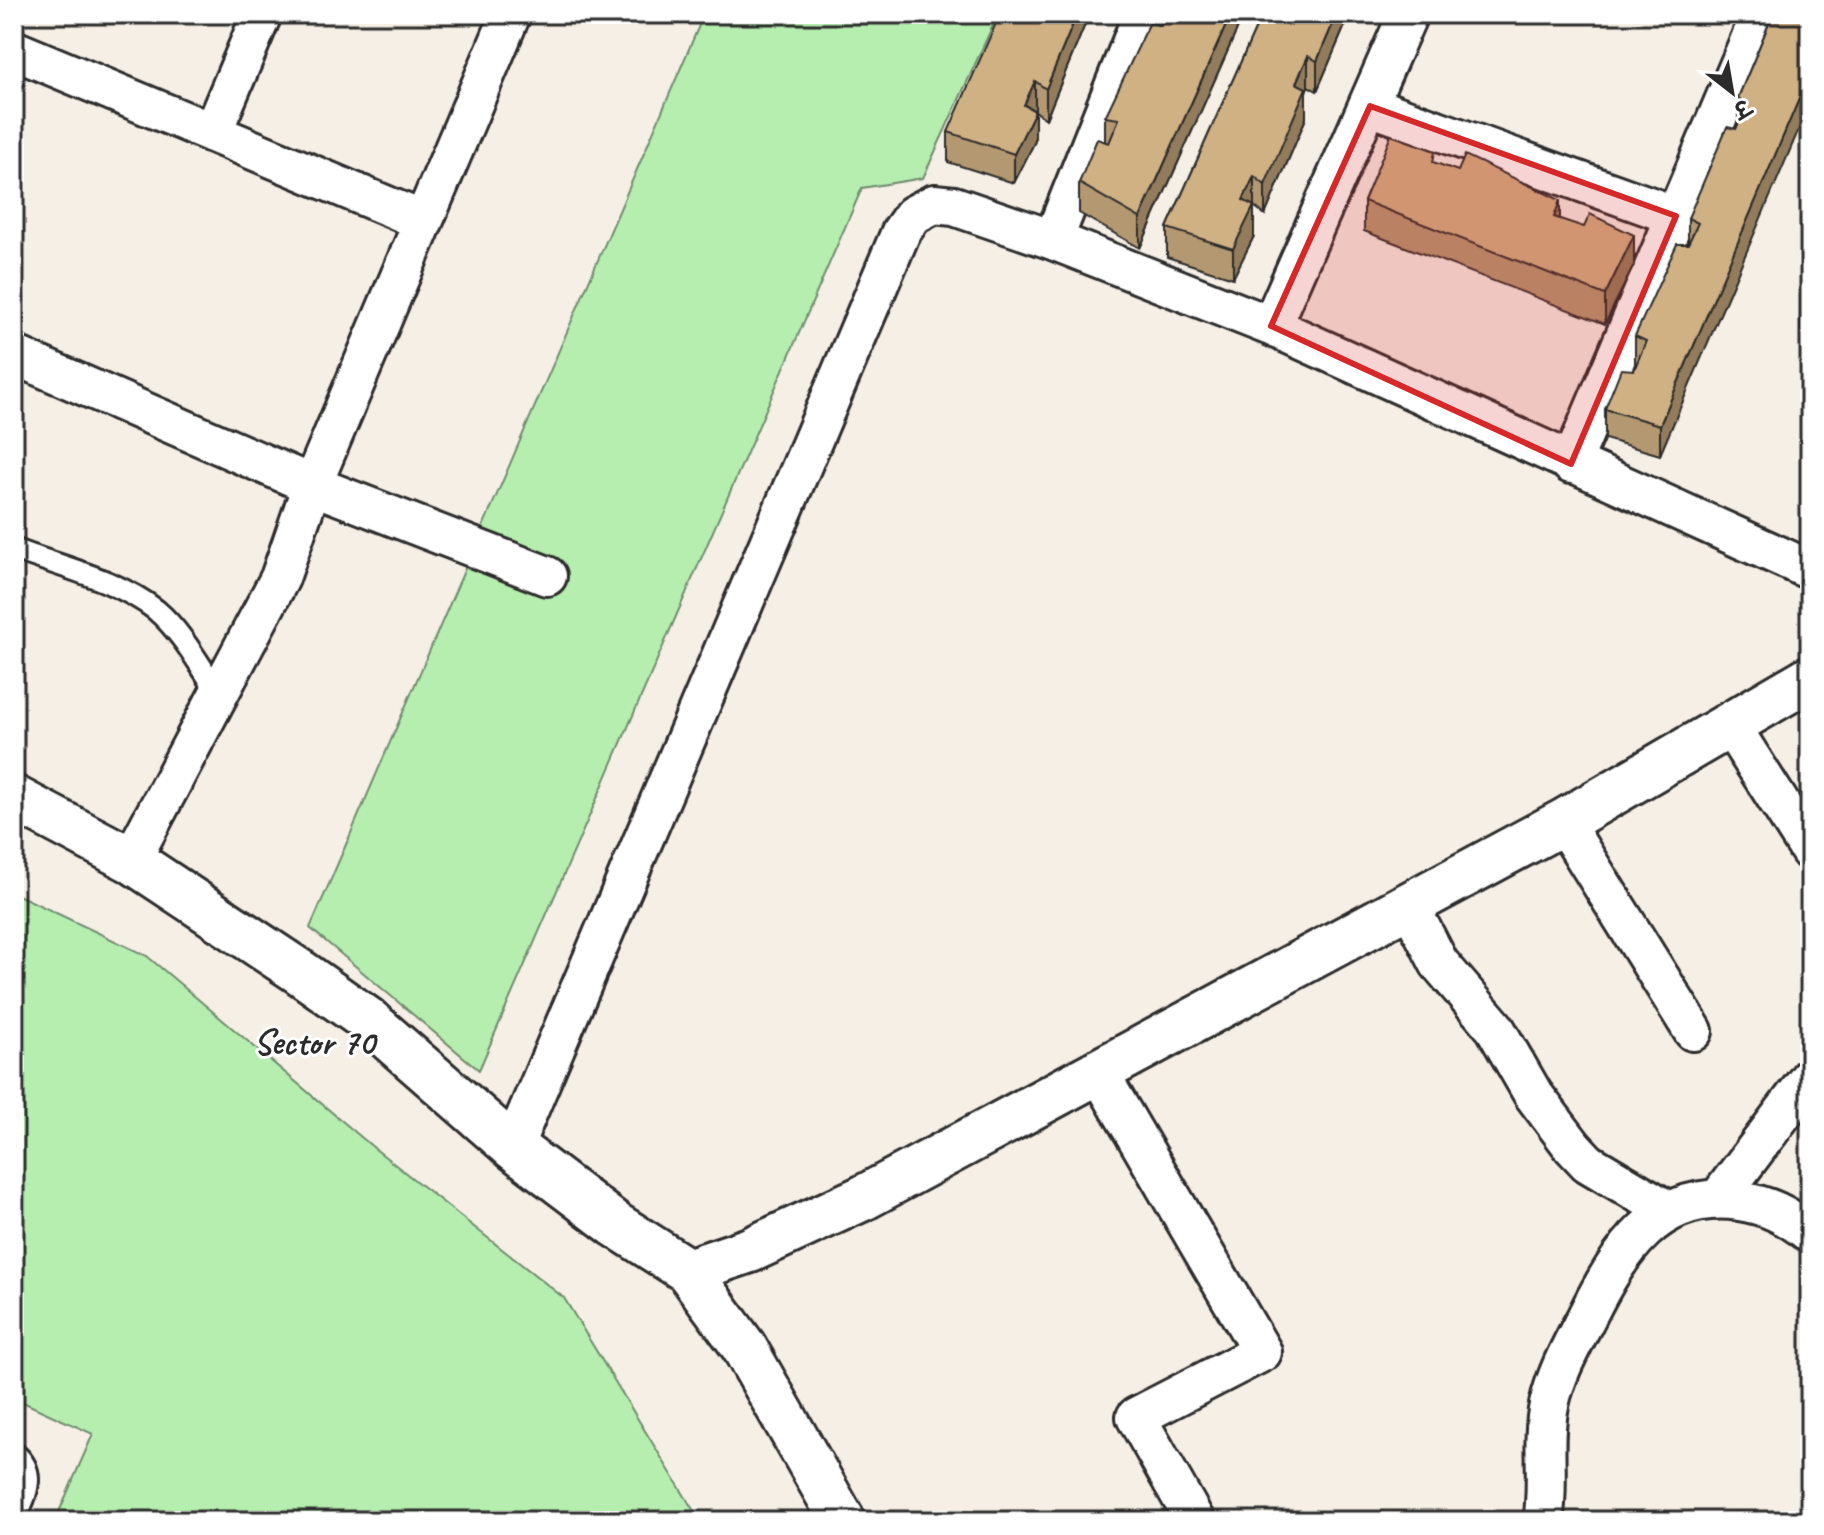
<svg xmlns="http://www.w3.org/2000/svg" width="1824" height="1535" viewBox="0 0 1824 1535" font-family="Caveat,'Playpen Sans Deva',sans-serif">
<rect width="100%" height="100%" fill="#f6efe6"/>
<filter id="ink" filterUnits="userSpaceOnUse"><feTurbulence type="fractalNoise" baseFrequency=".0125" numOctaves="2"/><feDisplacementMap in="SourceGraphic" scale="16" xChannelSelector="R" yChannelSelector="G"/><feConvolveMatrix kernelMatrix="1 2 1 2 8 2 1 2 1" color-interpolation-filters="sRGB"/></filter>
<g filter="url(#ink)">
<path fill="#b6eeb0" stroke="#708c6e" stroke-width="2" d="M704,14H998L923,178L862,188L479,1070L310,928Z
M14,893L147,956L374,1148L564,1298L700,1521H55L93,1434L14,1398Z"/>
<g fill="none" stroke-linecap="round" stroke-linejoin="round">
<defs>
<path id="lane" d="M14,549C60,567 117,579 156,610C182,632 200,666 219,694
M14,1453C39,1473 25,1497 14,1521"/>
<path id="street" d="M14,50L423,221
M1370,106L1676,216
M212,133L262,14
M1053,240L1143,14
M1271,326L1408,14
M14,355L312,485L547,576
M1571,464L1761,14
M1730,725L1810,851
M1563,822L1693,1031
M131,860L280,578L312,485L511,14
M1408,903L1439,963L1495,1028L1533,1094L1573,1147L1588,1163L1669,1211
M1098,1071L1262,1352L1136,1417L1195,1521
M513,1147L901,232L913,215L934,204L954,206L1053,240L1271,326L1810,570
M1719,1198L1810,1077
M1543,1521C1550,1483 1541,1443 1549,1405C1556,1373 1572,1345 1587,1316C1619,1252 1658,1189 1739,1201C1767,1205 1787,1215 1810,1233"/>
<path id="secondary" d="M14,798L131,860L300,972L368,1020L513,1147L616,1225L688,1271L750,1250L863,1198L1563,822L1810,678
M688,1271L744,1347L843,1521"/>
</defs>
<use href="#lane" stroke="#2b2b2b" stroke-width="26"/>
<use href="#street" stroke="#2b2b2b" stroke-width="44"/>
<use href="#secondary" stroke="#2b2b2b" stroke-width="50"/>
<use href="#lane" stroke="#fff" stroke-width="20"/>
<use href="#street" stroke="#fff" stroke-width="38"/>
<use href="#secondary" stroke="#fff" stroke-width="44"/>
</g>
<path fill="#b39872" stroke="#2b2b2b" stroke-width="2" d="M1086,14V22L1046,119L1035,111V141L1014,183L948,162V132Z
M1163,14H1244L1140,248L1079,213V183L1105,142V117L1161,26L1163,19Z
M1262,14H1350L1317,91L1308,86L1306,92V118L1265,215L1254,206V236L1233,278L1167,257V228Z
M1773,14L1660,455L1605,439V409L1634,370L1636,367L1635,366V336L1688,244V218L1738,125V98Z
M1435,163L1560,219L1634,265L1605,324L1364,231V201Z
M1810,280V333L1801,330V300Z"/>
<path fill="#927c5c" stroke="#2b2b2b" stroke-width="2" d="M1077,14H1086V22L1046,119V89Z
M1231,14H1244L1140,248V218Z
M1337,14H1350L1317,91V61Z
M1308,56V86L1306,92V118L1265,215V185L1296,83Z
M1810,73V103L1660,455V425Z
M1035,81V111L1024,105Z
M1035,111V141L1014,183V154Z
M1254,176V236L1233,278V249L1243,200Z
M1560,200V230L1554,217Z
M1634,235V265L1605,324V295Z"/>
<path fill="#d0b184" stroke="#2b2b2b" stroke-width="2" d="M1000,14H1077L1046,89L1035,81L1024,105L1035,111L1014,154L948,132Z
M1166,14H1231L1140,218L1079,183L1097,139L1109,143L1119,119L1105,117L1150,22L1161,26Z
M1262,14H1337L1317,61L1308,56L1296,83L1306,88L1265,185L1254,176L1243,200L1254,206L1233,249L1167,228Z
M1773,14H1810V73L1660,425L1605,409L1621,369L1634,370L1646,341L1635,336L1677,244H1688L1698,223L1688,218L1727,127L1736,129L1748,104L1738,98Z
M1391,135L1435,151L1433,162L1458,171L1465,155L1560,200L1554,217L1584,227L1590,214L1634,235L1605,295L1364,201Z
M1810,280V303L1801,300Z"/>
</g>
<path fill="#d62828" fill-opacity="0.2" stroke="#d62828" stroke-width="6" stroke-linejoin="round" d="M1370,106L1676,216L1571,464L1271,326Z"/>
<g text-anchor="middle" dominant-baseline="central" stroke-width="6" stroke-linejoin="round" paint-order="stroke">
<g font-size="36" font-weight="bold" fill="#2b2b2b" stroke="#fff">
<text x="314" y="1042">Sector 70</text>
</g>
</g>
<rect width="1824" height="1535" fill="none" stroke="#fff" stroke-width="48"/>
<rect x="24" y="24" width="1776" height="1487" fill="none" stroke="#2b2b2b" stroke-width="3" filter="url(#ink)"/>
<g transform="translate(1732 92) rotate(149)" stroke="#ffffff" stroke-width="6" paint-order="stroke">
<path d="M0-6L14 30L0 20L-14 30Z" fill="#2b2b2b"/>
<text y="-12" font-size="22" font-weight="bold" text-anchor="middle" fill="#2b2b2b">उ</text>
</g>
</svg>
